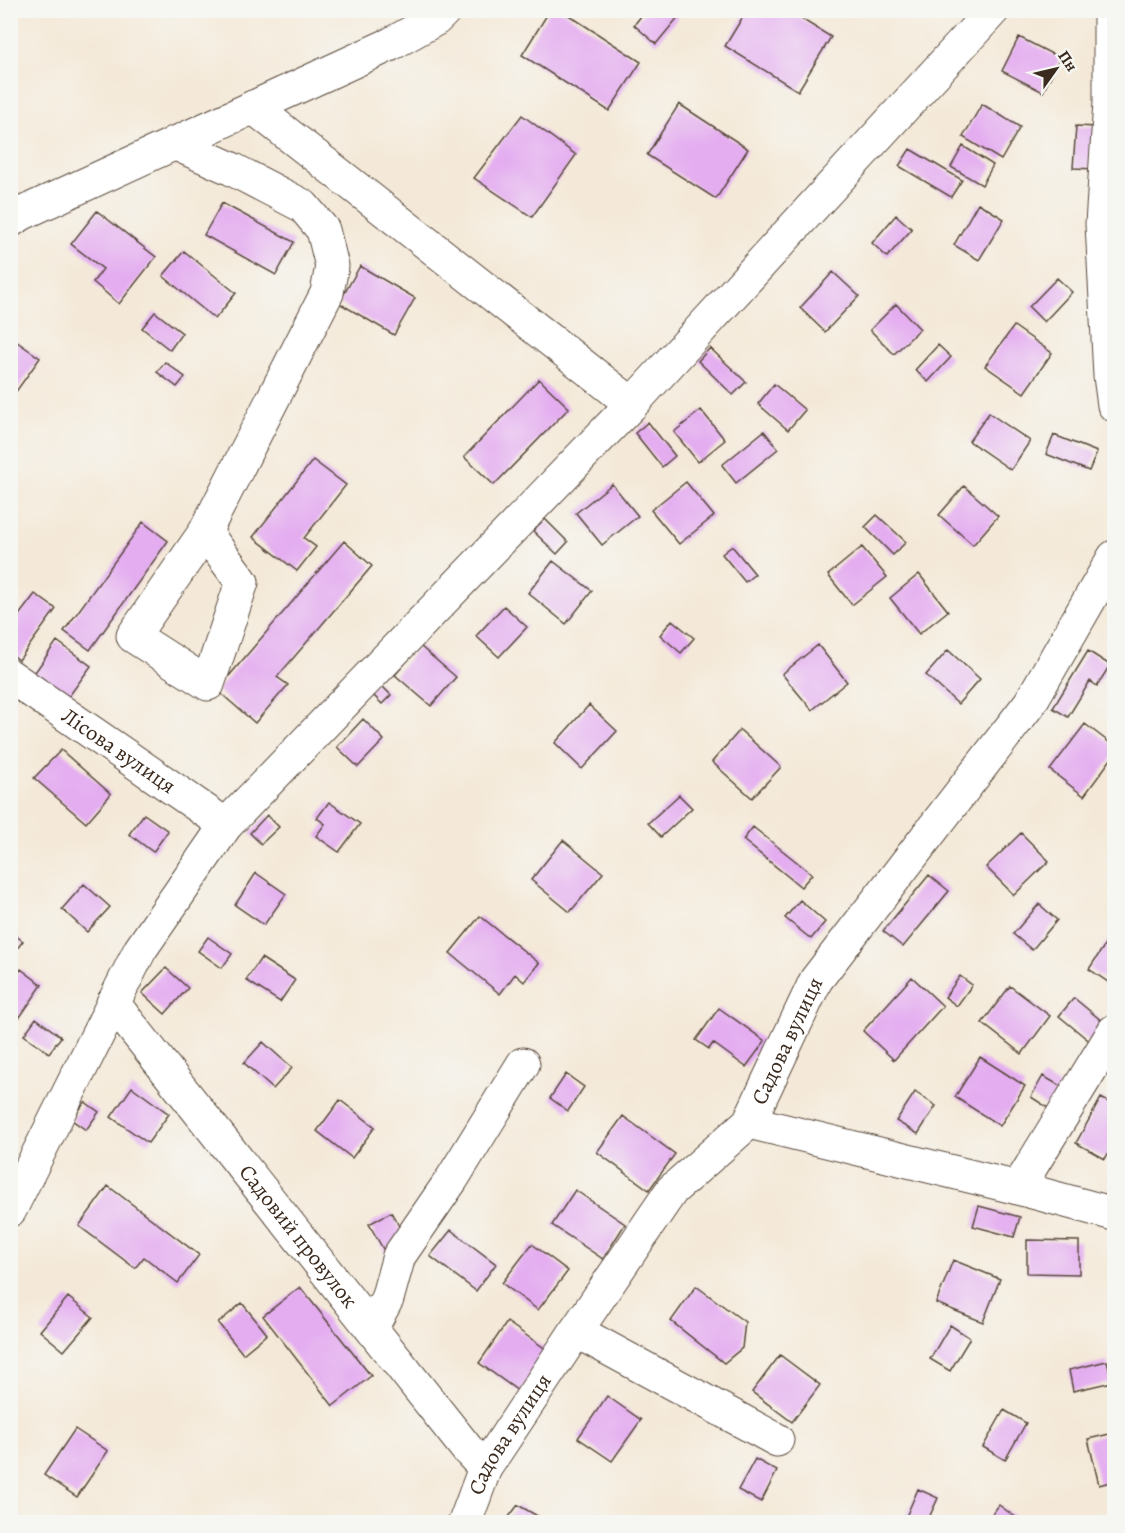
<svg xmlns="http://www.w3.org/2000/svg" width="1125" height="1533" viewBox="0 0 1125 1533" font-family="Alegreya,serif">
<rect width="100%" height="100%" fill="#f6f6f2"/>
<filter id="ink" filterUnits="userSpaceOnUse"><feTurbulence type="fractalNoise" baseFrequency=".0167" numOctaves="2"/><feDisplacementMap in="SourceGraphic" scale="12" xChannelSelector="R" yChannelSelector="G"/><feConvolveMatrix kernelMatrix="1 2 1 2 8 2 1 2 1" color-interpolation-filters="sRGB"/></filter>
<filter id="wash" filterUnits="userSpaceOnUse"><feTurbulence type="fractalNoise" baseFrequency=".008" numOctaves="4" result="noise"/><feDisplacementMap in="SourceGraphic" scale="24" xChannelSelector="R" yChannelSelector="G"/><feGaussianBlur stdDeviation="1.35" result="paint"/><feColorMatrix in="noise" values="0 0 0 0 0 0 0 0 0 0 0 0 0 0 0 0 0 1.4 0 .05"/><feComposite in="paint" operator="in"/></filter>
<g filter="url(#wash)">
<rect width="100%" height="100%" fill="#f4e9d8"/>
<g id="blocks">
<path fill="#e4adf0" d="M550,10H561L641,62L609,111L522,55Z
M646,10H684L656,44L634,25Z
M747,10H787L831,37L798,91L725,46Z
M1019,37L1060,58L1043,92L1002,71Z
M679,104L748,149L716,199L647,155Z
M982,104L1020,127L1001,160L963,137Z
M522,115L576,155L532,217L474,178Z
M1076,126L1098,127L1096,169L1073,168Z
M963,146L993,165L982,185L951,167Z
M910,149L962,180L951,197L899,166Z
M222,203L294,242L276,275L204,235Z
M978,203L1004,219L979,260L954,245Z
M97,211L156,257L119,304L93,282L103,269L71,244Z
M896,215L912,229L887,257L872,243Z
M184,251L236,293L215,319L163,276Z
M360,266L415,298L394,335L339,303Z
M833,272L859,296L825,332L800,308Z
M1057,278L1072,292L1044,322L1029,307Z
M896,304L920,329L894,354L870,330Z
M155,312L182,333L170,350L142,328Z
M1014,326L1052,353L1024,393L985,366Z
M10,337L40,358L10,400Z
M938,345L951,357L928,382L915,370Z
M710,348L746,382L733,395L698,361Z
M165,362L185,377L177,387L157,372Z
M539,379L569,408L494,485L464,457Z
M774,384L805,410L788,430L758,404Z
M701,410L725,440L698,462L674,432Z
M989,413L1030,441L1011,470L969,441Z
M648,422L675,456L662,467L635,433Z
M764,431L778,449L736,483L722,465Z
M1054,435L1097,452L1089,471L1046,454Z
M313,460L346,485L304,538L316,547L297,571L253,537Z
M686,482L714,516L679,544L651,510Z
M612,484L638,516L602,545L576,513Z
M964,486L998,516L973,545L939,515Z
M877,515L906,542L893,555L865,527Z
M544,518L568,542L557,554L532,530Z
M143,522L168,541L90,650L64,631Z
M344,541L372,566L277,677L288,685L255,723L217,690Z
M732,546L755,574L745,582L722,554Z
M862,547L887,577L852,605L828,575Z
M553,561L592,591L566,624L528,593Z
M919,574L948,611L919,634L890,598Z
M35,594L56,609L19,660L10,653V627Z
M504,606L527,627L499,657L476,636Z
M672,620L694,638L681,653L660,635Z
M57,641L91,666L67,699L33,675Z
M818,645L847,682L812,710L782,674Z
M420,646L456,677L431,706L395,675Z
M948,650L980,679L958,704L926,675Z
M1088,651L1110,665L1097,686L1090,681L1068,717L1053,708Z
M377,681L391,695L382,704L368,690Z
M589,705L617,731L582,769L555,743Z
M363,719L384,740L358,767L337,747Z
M1085,724L1114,746V755L1084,796L1050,770Z
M740,730L781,767L752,798L712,762Z
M61,750L111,794L86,823L34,778Z
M679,795L692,808L661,837L648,823Z
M329,802L360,824L339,852L316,836L325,824L317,818Z
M144,814L168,831L153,852L129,834Z
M267,815L279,827L261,844L250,833Z
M753,827L812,874L801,887L743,840Z
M1021,833L1049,861L1014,895L986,867Z
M563,840L603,873L570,912L531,880Z
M256,873L286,894L264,925L235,905Z
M929,875L949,891L903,947L883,931Z
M84,884L110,907L87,932L62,909Z
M800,900L825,922L811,939L785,918Z
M1039,904L1057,920L1032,950L1013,934Z
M480,916L539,963L524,982L515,974L500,994L450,953Z
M1114,931V986L1089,969Z
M10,932L23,941L10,958Z
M208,937L232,954L222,968L198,951Z
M261,958L295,980L280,1002L246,980Z
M166,968L188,988L165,1014L142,993Z
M21,969L42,985L20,1017L10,1010V984Z
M960,976L972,985L957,1006L945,997Z
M912,977L943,1006L894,1060L863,1031Z
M1010,986L1050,1016L1022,1054L982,1023Z
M1074,998L1108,1026L1093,1044L1059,1016Z
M719,1008L765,1041L746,1067L713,1043L709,1049L696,1040Z
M36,1018L61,1037L49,1053L24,1035Z
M263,1042L292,1068L273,1089L244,1063Z
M980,1057L1025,1086L1000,1126L955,1097Z
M566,1074L584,1087L568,1111L550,1098Z
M1043,1076L1069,1091L1056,1113L1031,1097Z
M132,1087L169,1114L148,1143L111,1117Z
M915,1092L936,1106L918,1134L896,1121Z
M1101,1098L1114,1105V1143L1105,1159L1076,1143Z
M340,1100L375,1127L352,1158L317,1131Z
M85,1102L99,1112L86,1130L72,1120Z
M623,1116L675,1154L649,1190L597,1152Z
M108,1186L199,1255L178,1283L144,1257L135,1268L79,1226Z
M575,1190L625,1224L603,1259L552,1225Z
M979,1206L1020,1217L1014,1237L973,1226Z
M391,1212L404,1235L387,1256L369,1224Z
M451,1230L496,1264L476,1291L430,1256Z
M1027,1240L1079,1241V1274L1027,1273Z
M532,1244L568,1271L538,1310L502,1283Z
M953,1260L1000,1279L983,1322L936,1303Z
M696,1286L745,1322L742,1348L724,1363L671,1321Z
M300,1287L371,1376L333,1406L263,1316Z
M68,1297L93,1317L64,1351L40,1331Z
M242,1303L267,1334L243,1354L218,1323Z
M507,1322L550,1352L521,1393L479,1363Z
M950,1325L970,1338L950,1371L930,1359Z
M780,1355L820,1385L792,1422L752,1392Z
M1107,1361L1112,1382L1073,1391L1069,1370Z
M607,1396L641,1420L612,1461L578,1438Z
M1004,1410L1026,1423L1005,1460L983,1447Z
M75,1429L108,1451L77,1497L44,1475Z
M1114,1433V1481L1099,1485L1088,1439Z
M755,1459L777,1471L761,1502L738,1490Z
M918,1489L938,1498L927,1522H914L905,1519Z
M518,1505L548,1522H505Z
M999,1505L1022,1522H986Z"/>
</g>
</g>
<g filter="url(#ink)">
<use href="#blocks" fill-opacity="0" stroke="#57473a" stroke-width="1.5"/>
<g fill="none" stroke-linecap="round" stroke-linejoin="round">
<defs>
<g id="minor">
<path d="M1110,10V102L1102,224L1110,376L1114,405"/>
<path d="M253,107L632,404"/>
<path d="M174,143L232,169L303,206L323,230L332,266L327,293L205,532L133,636L208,684L242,582L205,532"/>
<path d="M10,221L23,213L391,44L436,19L445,10"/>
<path id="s1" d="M10,676L226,825"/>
<path id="s2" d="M113,1003L467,1449L485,1468"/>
<path d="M749,1122L1018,1188L1114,1214"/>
<path d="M1018,1188L1114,1031"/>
<path d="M10,1210L140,950L226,825L632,404L993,10"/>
<path d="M372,1327L387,1299L399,1256L452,1179L523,1064"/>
<path d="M576,1331L777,1440"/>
<path id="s3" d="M465,1522L485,1468L576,1331L672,1190L749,1122L816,980L1030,703L1114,557"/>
</g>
</defs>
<use href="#minor" stroke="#57473a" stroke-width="35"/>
<use href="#minor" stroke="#fff" stroke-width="33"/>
</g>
</g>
<g text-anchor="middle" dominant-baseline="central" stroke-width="6" stroke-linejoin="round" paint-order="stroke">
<g font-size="22" fill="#3b2a1e" stroke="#f6f6f2">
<text stroke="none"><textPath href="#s1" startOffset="132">Лісова вулиця</textPath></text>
<text stroke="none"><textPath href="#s3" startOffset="585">Садова вулиця</textPath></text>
<text stroke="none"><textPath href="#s2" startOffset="298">Садовий провулок</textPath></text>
<text stroke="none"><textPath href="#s3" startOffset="99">Садова вулиця</textPath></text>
</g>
</g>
<rect width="1125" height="1533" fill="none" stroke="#f6f6f2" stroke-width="36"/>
<g transform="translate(1056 69) rotate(56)" stroke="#f6f6f2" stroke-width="4.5" paint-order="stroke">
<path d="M0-4.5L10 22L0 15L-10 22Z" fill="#3b2a1e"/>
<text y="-9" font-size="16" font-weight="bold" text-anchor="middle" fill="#3b2a1e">Пн</text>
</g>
</svg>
